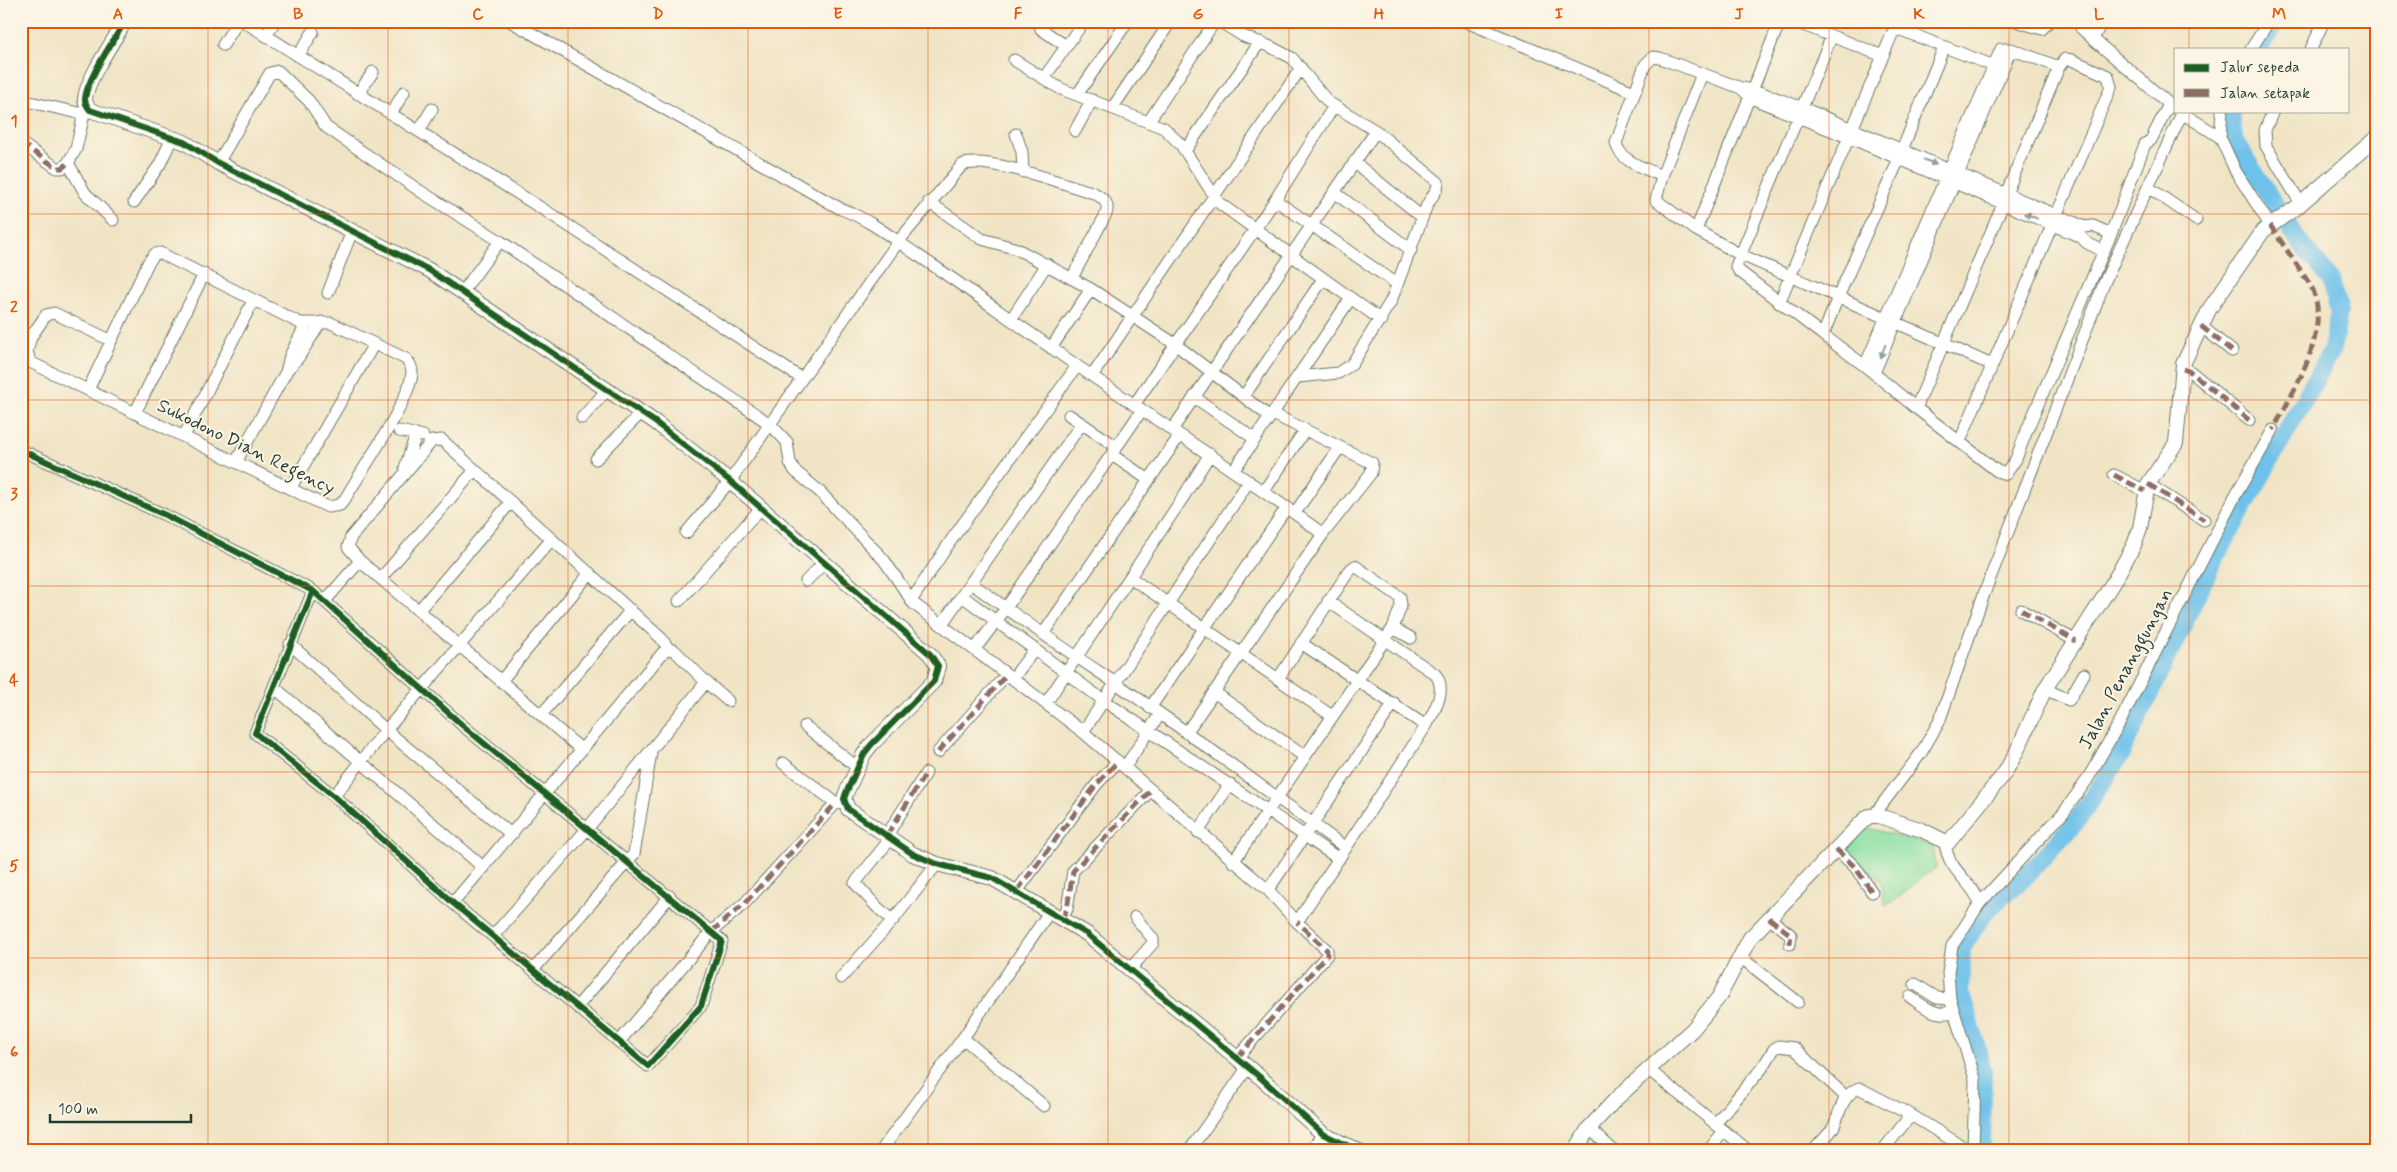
<svg xmlns="http://www.w3.org/2000/svg" width="2397" height="1172" viewBox="0 0 2397 1172" font-family="Mynerve,sans-serif">
<rect width="100%" height="100%" fill="#fcf5e5"/>
<filter id="ink" filterUnits="userSpaceOnUse"><feTurbulence type="fractalNoise" baseFrequency=".02" numOctaves="2"/><feDisplacementMap in="SourceGraphic" scale="10" xChannelSelector="R" yChannelSelector="G"/><feConvolveMatrix kernelMatrix="1 2 1 2 8 2 1 2 1" color-interpolation-filters="sRGB"/></filter>
<filter id="wash" filterUnits="userSpaceOnUse"><feTurbulence type="fractalNoise" baseFrequency=".0096" numOctaves="4" result="noise"/><feDisplacementMap in="SourceGraphic" scale="20" xChannelSelector="R" yChannelSelector="G"/><feGaussianBlur stdDeviation="1.12" result="paint"/><feColorMatrix in="noise" values="0 0 0 0 0 0 0 0 0 0 0 0 0 0 0 0 0 1.4 0 .05"/><feComposite in="paint" operator="in"/></filter>
<g filter="url(#wash)">
<rect width="100%" height="100%" fill="#f0e4c5"/>
<path fill="#88dfa2" stroke="#548e6b" d="M1872,829L1933,846L1936,867L1893,902L1885,905L1881,881L1844,852L1861,830Z"/>
<g fill="none" stroke-linecap="round" stroke-linejoin="round">
<path stroke="#6ec1ea" stroke-width="18" d="M2259,49L2276,21
M1982,1151L1983,1072L1971,1025L1960,992L1962,948L1984,913L2023,879L2077,821L2120,756L2211,566L2332,350L2339,312L2331,280L2295,236L2234,140L2231,111"/>
</g>
</g>
<g filter="url(#ink)">
<g fill="none" stroke-linecap="round" stroke-linejoin="round">
<defs>
<path id="minor" d="M243,21L549,213L801,378
M510,21L841,209C869,219 895,240 919,256C964,286 1008,318 1053,349C1142,412 1235,469 1323,534L1186,733
M1039,21L1041,29L1066,46
M1464,21L1634,92
M1793,21L1883,56
M2016,21L2042,29L2049,21
M2078,21L2081,28L2093,39L2174,108
M266,36L275,21
M2093,39L2102,21
M223,45L238,21
M2251,49L2269,21
M2311,49L2324,21
M298,56L313,32
M1014,60L1061,89L1164,128L1181,145L1219,203L1381,320
M1702,74L1662,176L1656,200L1696,230L1739,254L1838,297L1823,335L1865,366L1916,408L1997,471L2006,474L2016,459L2027,430L2111,234L2145,144L2151,140L2169,104
M1044,78L1084,21
M1741,88L1751,98L1855,140L2081,237L2087,243L2103,251
M358,94L373,72
M1077,95L1128,21
M21,100L83,114
M86,105L76,149L68,163L85,193L113,220
M1113,107L1171,21
M2179,111L2220,137L2236,172L2270,225
M2273,111L2265,130L2266,146L2301,204
M391,114L404,92
M1149,121L1215,21
M419,131L432,109
M1075,131L1092,100
M1016,134L1022,152L1023,172
M2220,137L2222,111
M21,143L57,168H62L68,163
M1902,150L1944,47
M1185,151L1260,42
M1899,159L1838,297L1992,365
M1354,162L1422,217
M218,163L270,73L278,71L309,101L326,127L420,191L500,241L770,424L787,442L790,462L795,471L819,491L884,560L914,604L1083,732L1268,890L1297,922L1426,726C1434,712 1448,689 1435,674L1328,601
M1662,176C1645,168 1620,162 1616,143L1645,65L1653,57L1660,58L1741,88L1754,90L1803,108L2085,227L2093,226L2111,234
M2148,187L2196,220
M1334,192L1411,250
M2006,194L2059,67
M1275,200L1397,284
M134,202L160,164L172,138
M929,202L982,239L1017,249L1091,289L1175,344L1270,417
M1696,230L1776,31L1783,21
M463,291L500,241
M328,293L352,231
M1779,303L1893,32L1901,30L1994,66
M1012,318L1047,264
M2201,326L2232,351
M21,331L31,337L27,351L30,362L328,507L340,505L345,499C361,471 410,401 412,373C412,367 410,363 406,359L331,323H300L160,253L155,254L148,263L88,390
M1823,335L1739,271L1736,266L1831,38
M31,337L46,315L54,313L110,340
M1051,348L1091,289
M1865,366L2001,49H2011L2059,67L2065,59L2072,60L2108,76L2111,87L1960,441
M2183,369L2191,372L2249,420
M287,370L298,358L321,322
M1874,373L2011,49
M1092,376L1301,68
M1298,377L1338,373L1352,364L1391,301L1427,205L1437,189L1438,182L1376,131
M1244,396L1323,279
M1194,397L1255,439
M1134,405L1275,200L1334,106
M1916,408L2003,204
M135,413L204,274
M1273,414L1372,463L1371,473L1323,534
M1069,415L1117,447
M582,418L607,390
M1172,430L1376,131L1328,102L1292,58L1271,47L1243,36L1219,21
M399,431L423,436
M184,436L253,301
M21,450L165,515L313,591L462,725L722,941L701,1006L648,1066L453,903L334,796L255,733L313,591
M1112,455L1149,480
M596,459L641,413
M236,462L286,372L290,356L306,324
M405,468L416,434
M1234,470L1351,298
M2114,475L2145,491
M2148,484L2204,520
M290,489L374,344
M1264,491L1305,430
M1295,513L1340,447
M686,533L730,481L898,242L962,165C986,155 1067,185 1094,193C1103,198 1110,203 1106,214L1072,278
M381,578L475,470
M1131,578L1332,716
M806,581L824,563
M971,583C1018,617 1066,650 1114,682C1193,735 1269,792 1346,848
M962,596L1103,700L1339,859
M325,601L360,561
M679,601L761,508
M911,601L952,539L1077,366
M419,610L511,502
M2021,610L2076,641
M942,624L1082,423
M1043,634L1180,435
M1301,643L1426,726
M290,644L386,730L506,830L513,833
M975,649L1006,608L1142,410
M1013,678L1035,649
M1278,679L1349,571L1355,566L1400,597L1401,606L1393,628L1411,638
M501,681L590,573
M706,682L728,701
M274,687L484,868
M2045,689L2069,700L2084,674
M1214,692L1305,757
M1046,703L1182,499L1210,454
M1150,708L1287,507
M541,715L631,610
M805,726L858,768
M1083,732L1249,481
M582,750L360,561L348,547L351,537L432,441L442,440L661,638L668,648
M938,752L1007,674
M783,763L836,803L843,804
M1125,767L1160,714
M334,796L386,730L552,539
M1874,815L1921,753L1939,722L1984,594L2105,281L2182,113
M1198,832L1230,784
M887,835L926,773
M891,838L855,883L878,908L893,920
M1945,843C1948,871 1971,880 1980,903L1952,946L1948,973L1950,999L1975,1079L1973,1151
M1836,849L1855,867L1872,892
M1233,862L1393,628
M1268,890L1394,703
M1017,891L1096,785L1118,761
M453,903L666,649L674,650L706,682L588,828L493,936
M1980,903L2064,812L2087,780L2120,722L2235,496L2273,430
M1769,918L1791,935L1790,944
M1062,919L1067,909L1073,871L1151,790
M1739,956L1798,1002
M1130,969L1153,943V939L1135,917
M533,970L634,854L651,753
M841,978L893,920L937,864
M1915,984L1937,998L1950,999
M1910,997C1925,1007 1936,1018 1954,1011
M577,1007L670,896
M963,1038L1044,1106
M619,1042L711,932L745,903L836,803
M1237,1058L1327,955V950L1297,922
M1649,1070L1749,1151
M1715,1124L1763,1067L1774,1049L1779,1046L1794,1048L1846,1097
M1589,1128L1614,1151
M1883,1150L1911,1115
M881,1151L963,1038L1050,911
M1189,1151L1248,1067
M1310,1151L1323,1134
M1708,1151L1724,1131
M1814,1151C1819,1142 1830,1135 1834,1126C1840,1111 1843,1094 1859,1088L1911,1115L1970,1151"/>
<path id="tertiary" d="M125,21C115,39 86,80 85,99C85,104 87,106 90,110L184,142L218,163L429,270L655,422L730,481L930,654L938,666L934,681L871,745L864,754L846,793L844,799L848,809L913,854L937,864L992,878L1087,934L1261,1078L1323,1134L1359,1151
M1575,1151L1589,1128L1617,1098L1693,1029L1719,997L1750,938L1860,824L1869,816H1879L1922,830L1948,843L2004,774L2016,753L2045,689L2114,581L2134,545L2140,528L2148,484L2176,443L2183,364L2210,308L2263,231L2297,207L2376,138"/>
</defs>
<use href="#minor" stroke="#687767" stroke-width="13"/>
<use href="#tertiary" stroke="#687767" stroke-width="16"/>
<use href="#minor" stroke="#fff" stroke-width="11"/>
<use href="#tertiary" stroke="#fff" stroke-width="14"/>
<path stroke="#8d6e63" stroke-width="5" stroke-dasharray="10 5" stroke-linecap="butt" d="M21,143L57,168H62L68,163
M2270,225L2311,286C2333,329 2293,392 2273,430
M2201,326L2232,351
M2183,369L2191,372L2249,420
M2114,475L2145,491
M2148,484L2204,520
M2021,610L2076,641
M938,752L1007,674
M887,835L926,773
M1836,849L1855,867L1872,892
M1017,891L1096,785L1118,761
M1769,918L1791,935L1790,944
M1062,919L1067,909L1073,871L1151,790
M711,932L745,903L836,803
M1237,1058L1327,955V950L1297,922"/>
<defs>
<path id="cycleway" d="M125,21C115,39 86,80 85,99C85,104 87,106 90,110L184,142L218,163L429,270L655,422L730,481L930,654L938,666L934,681L871,745L864,754L846,793L844,799L848,809L913,854L937,864L992,878L1087,934L1261,1078L1323,1134L1359,1151
M21,450L165,515L313,591L462,725L722,941L701,1006L648,1066L453,903L334,796L255,733L313,591"/>
</defs>
<use href="#cycleway" stroke="#fcf5e5" stroke-width="9"/>
<use href="#cycleway" stroke="#1b5e20" stroke-width="6"/>
</g>
<defs><path id="oneway-solid" d="M-6-.8H1V-3.2L6.5 0L1 3.2V.8H-6Z" transform="scale(1.25)"/></defs>
<g fill="#8f9e9a">
<use href="#oneway-solid" transform="translate(1930 162) rotate(23)"/>
<use href="#oneway-solid" transform="translate(2031 216) rotate(-157)"/>
<use href="#oneway-solid" transform="translate(1883 351) rotate(111)"/>
</g>
</g>
<path fill="none" stroke="#de580e" stroke-width="1" stroke-opacity="0.55" d="M208,21V1151M388,21V1151M568,21V1151M748,21V1151M928,21V1151M1108,21V1151M1289,21V1151M1469,21V1151M1649,21V1151M1829,21V1151M2009,21V1151M2189,21V49M2189,111V1151M21,214H2376M21,400H2376M21,586H2376M21,772H2376M21,958H2376"/>
<g text-anchor="middle" dominant-baseline="central" stroke-width="4" stroke-linejoin="round" paint-order="stroke">
<g font-size="19" fill="#1f3d34" stroke="#fcf5e5">
<text transform="translate(246 447) rotate(26)">Sukodono Dian Regency</text>
<text transform="translate(2126 669) rotate(-62)">Jalan Penanggungan</text>
</g>
</g>
<rect width="2397" height="1172" fill="none" stroke="#fcf5e5" stroke-width="55"/>
<rect x="2174" y="48" width="175" height="65" fill="#fcf5e5" stroke="#a4ab9e"/>
<rect x="2184" y="64" width="25" height="8" fill="#1b5e20" stroke="#a4ab9e"/>
<text x="2220" y="72" font-size="15" fill="#1f3d34">Jalur sepeda</text>
<rect x="2184" y="89" width="25" height="8" fill="#8d6e63" stroke="#a4ab9e"/>
<text x="2220" y="98" font-size="15" fill="#1f3d34">Jalan setapak</text>
<path d="M50 1114v8h141v-8" fill="none" stroke="#1f3d34" stroke-width="2.5"/>
<text x="58" y="1114" font-size="15" fill="#1f3d34" stroke="#fcf5e5" stroke-width="4" paint-order="stroke">100 m</text>
<rect x="28" y="28" width="2342" height="1116" fill="none" stroke="#de580e" stroke-width="2"/>
<g font-size="16" text-anchor="middle" font-weight="bold" fill="#de580e">
<text x="118" y="19">A</text>
<text x="298" y="19">B</text>
<text x="478" y="19">C</text>
<text x="658" y="19">D</text>
<text x="838" y="19">E</text>
<text x="1018" y="19">F</text>
<text x="1198" y="19">G</text>
<text x="1379" y="19">H</text>
<text x="1559" y="19">I</text>
<text x="1739" y="19">J</text>
<text x="1919" y="19">K</text>
<text x="2099" y="19">L</text>
<text x="2279" y="19">M</text>
<text x="14" y="126">1</text>
<text x="14" y="312">2</text>
<text x="14" y="499">3</text>
<text x="14" y="685">4</text>
<text x="14" y="871">5</text>
<text x="14" y="1057">6</text>
</g>
</svg>
